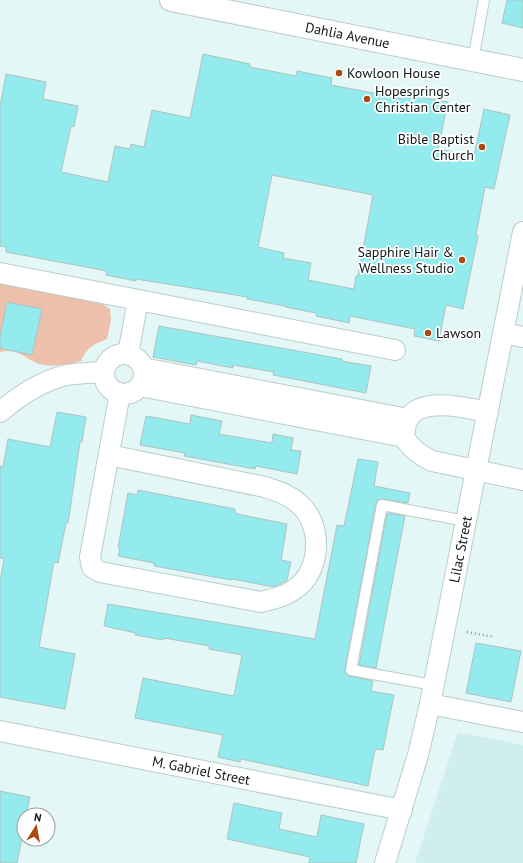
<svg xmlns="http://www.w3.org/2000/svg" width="523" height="863" viewBox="0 0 523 863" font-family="'PT Sans',sans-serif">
<rect width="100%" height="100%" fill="#e3f7f7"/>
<path fill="#d0eeef" d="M458,732L523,745V863H415Z"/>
<path fill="#edc0ac" d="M0,284L101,303L110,309L111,320L107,339C93,345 88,346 81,361C72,364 53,367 44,365C26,362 21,347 0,352Z"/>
<path fill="#93ebee" stroke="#afc2c2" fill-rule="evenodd" d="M507,0H523V28L502,23Z
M203,54L250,64V67L296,76L297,71L332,78L331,85L404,99L405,94L448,102L438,149L474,156L484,109L510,115L494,189L485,187L476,235L478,236L463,309L446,305L439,341L414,336L415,329L350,316L349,323L316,316V313L285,307V306L247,299L248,297L136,279V281L106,275L107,271L6,252V247L0,246V106L6,74L46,82L43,99L78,106L74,127L71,126L61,172L108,182L115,146L130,149L131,144L144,147L152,110L190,118ZM272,175L373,195L358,276H356L354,289L308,280L311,263L283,258L284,253L258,247Z
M7,302L42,309L32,355L0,348V336Z
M159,326L342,359L341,361L371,366L366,393L273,375L274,372L233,365V368L197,361L196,365L153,357Z
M57,412L86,417L82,442H80L68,523H66L58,563L54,562L39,647L75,654L65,709L0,697V581L4,559L0,558V466L3,467L8,439L50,447Z
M191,415L222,421L219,434L272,443L273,434L293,438L291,450L301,451L297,474L256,466L255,469L184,456L185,453L140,445L146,416L190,424Z
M358,459L378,462L374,486L410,493L408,503L383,499L377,500L376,503L345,669V673L349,676L373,681L371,691L394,695L383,750L375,749L368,786L241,759L240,762L218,757L223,735L135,718L143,678L234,696L242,655L209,649L210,646L164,638L163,640L135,635L136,633L104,626L108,604L315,639L337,525L344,526Z
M138,490L235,509V513L242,515L287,524L281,560L291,562L287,580L274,587L232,579L231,580L154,566V563L118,556L120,549L118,548L128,493L137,495Z
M387,513L405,516L376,668L359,665Z
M476,643L521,651L511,702L466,693Z
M0,791L30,797L26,815H24V828L17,863H0Z
M234,803L282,813L279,829L317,837L321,815L364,824L356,863H309L310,857L227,839Z"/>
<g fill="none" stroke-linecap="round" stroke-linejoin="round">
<defs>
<path id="lane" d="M473,60L484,0
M433,685L351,670L382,505L466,521"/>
<g id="street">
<path d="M0,273L395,350"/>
<path d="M503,333L523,337"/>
<path d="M128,354L138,300"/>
<circle cx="124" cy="374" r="20"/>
<path d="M143,368L408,419"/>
<path d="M140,386L404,437"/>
<path d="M0,412C19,396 43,380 67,375C79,373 92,373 104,372"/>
<path d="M487,412C467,408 421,396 408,419C405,423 405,432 404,437C411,449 420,455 432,461L523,480"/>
<path d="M109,455L265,487C277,491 288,494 298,503C323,523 322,571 295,589C284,597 273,599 261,602L100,572L92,567L90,557L120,393"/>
<path d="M430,704L523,722"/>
<path id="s1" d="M0,731L402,810"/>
<path id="s2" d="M385,863L418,755L430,704L523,232"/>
</g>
<g id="secondary">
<path id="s3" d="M171,0L523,70"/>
</g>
</defs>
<use href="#lane" stroke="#bacdcd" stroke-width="12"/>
<use href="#street" stroke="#bacdcd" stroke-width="22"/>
<use href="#secondary" stroke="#bacdcd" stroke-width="24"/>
<path stroke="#889696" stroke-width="2.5" stroke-dasharray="1 3" stroke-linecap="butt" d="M467,632L494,637"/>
<use href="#lane" stroke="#fff" stroke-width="10"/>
<use href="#street" stroke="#fff" stroke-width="20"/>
<use href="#secondary" stroke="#fff" stroke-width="22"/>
</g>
<g fill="#ac490e" stroke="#fff" stroke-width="1.5">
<circle cx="339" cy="73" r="4"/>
<circle cx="367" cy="99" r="4"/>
<circle cx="482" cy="147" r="4"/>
<circle cx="462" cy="260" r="4"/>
<circle cx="428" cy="333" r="4"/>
</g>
<g text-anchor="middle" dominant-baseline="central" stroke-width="3.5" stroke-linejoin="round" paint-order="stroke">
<g font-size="14" fill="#101717" stroke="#fff">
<text stroke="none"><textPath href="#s3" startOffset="180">Dahlia Avenue</textPath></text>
<text stroke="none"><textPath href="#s2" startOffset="323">Lilac Street</textPath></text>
<text stroke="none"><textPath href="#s1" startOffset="205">M. Gabriel Street</textPath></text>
</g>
<g font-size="14" fill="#101717" stroke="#fff" text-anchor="start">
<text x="347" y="73">Kowloon House</text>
<text x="375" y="91">Hopesprings<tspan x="375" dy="16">Christian Center</tspan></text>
<text x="474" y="139" text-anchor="end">Bible Baptist<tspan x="474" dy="16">Church</tspan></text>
<text x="454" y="252" text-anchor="end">Sapphire Hair &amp;<tspan x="454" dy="16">Wellness Studio</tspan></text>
<text x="436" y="333">Lawson</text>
</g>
</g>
<g transform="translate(36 827) rotate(11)"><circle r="19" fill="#ffffff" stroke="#9fa2a2"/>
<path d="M0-3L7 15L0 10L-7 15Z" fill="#ac490e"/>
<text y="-6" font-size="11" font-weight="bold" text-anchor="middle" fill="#101717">N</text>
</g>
</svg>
